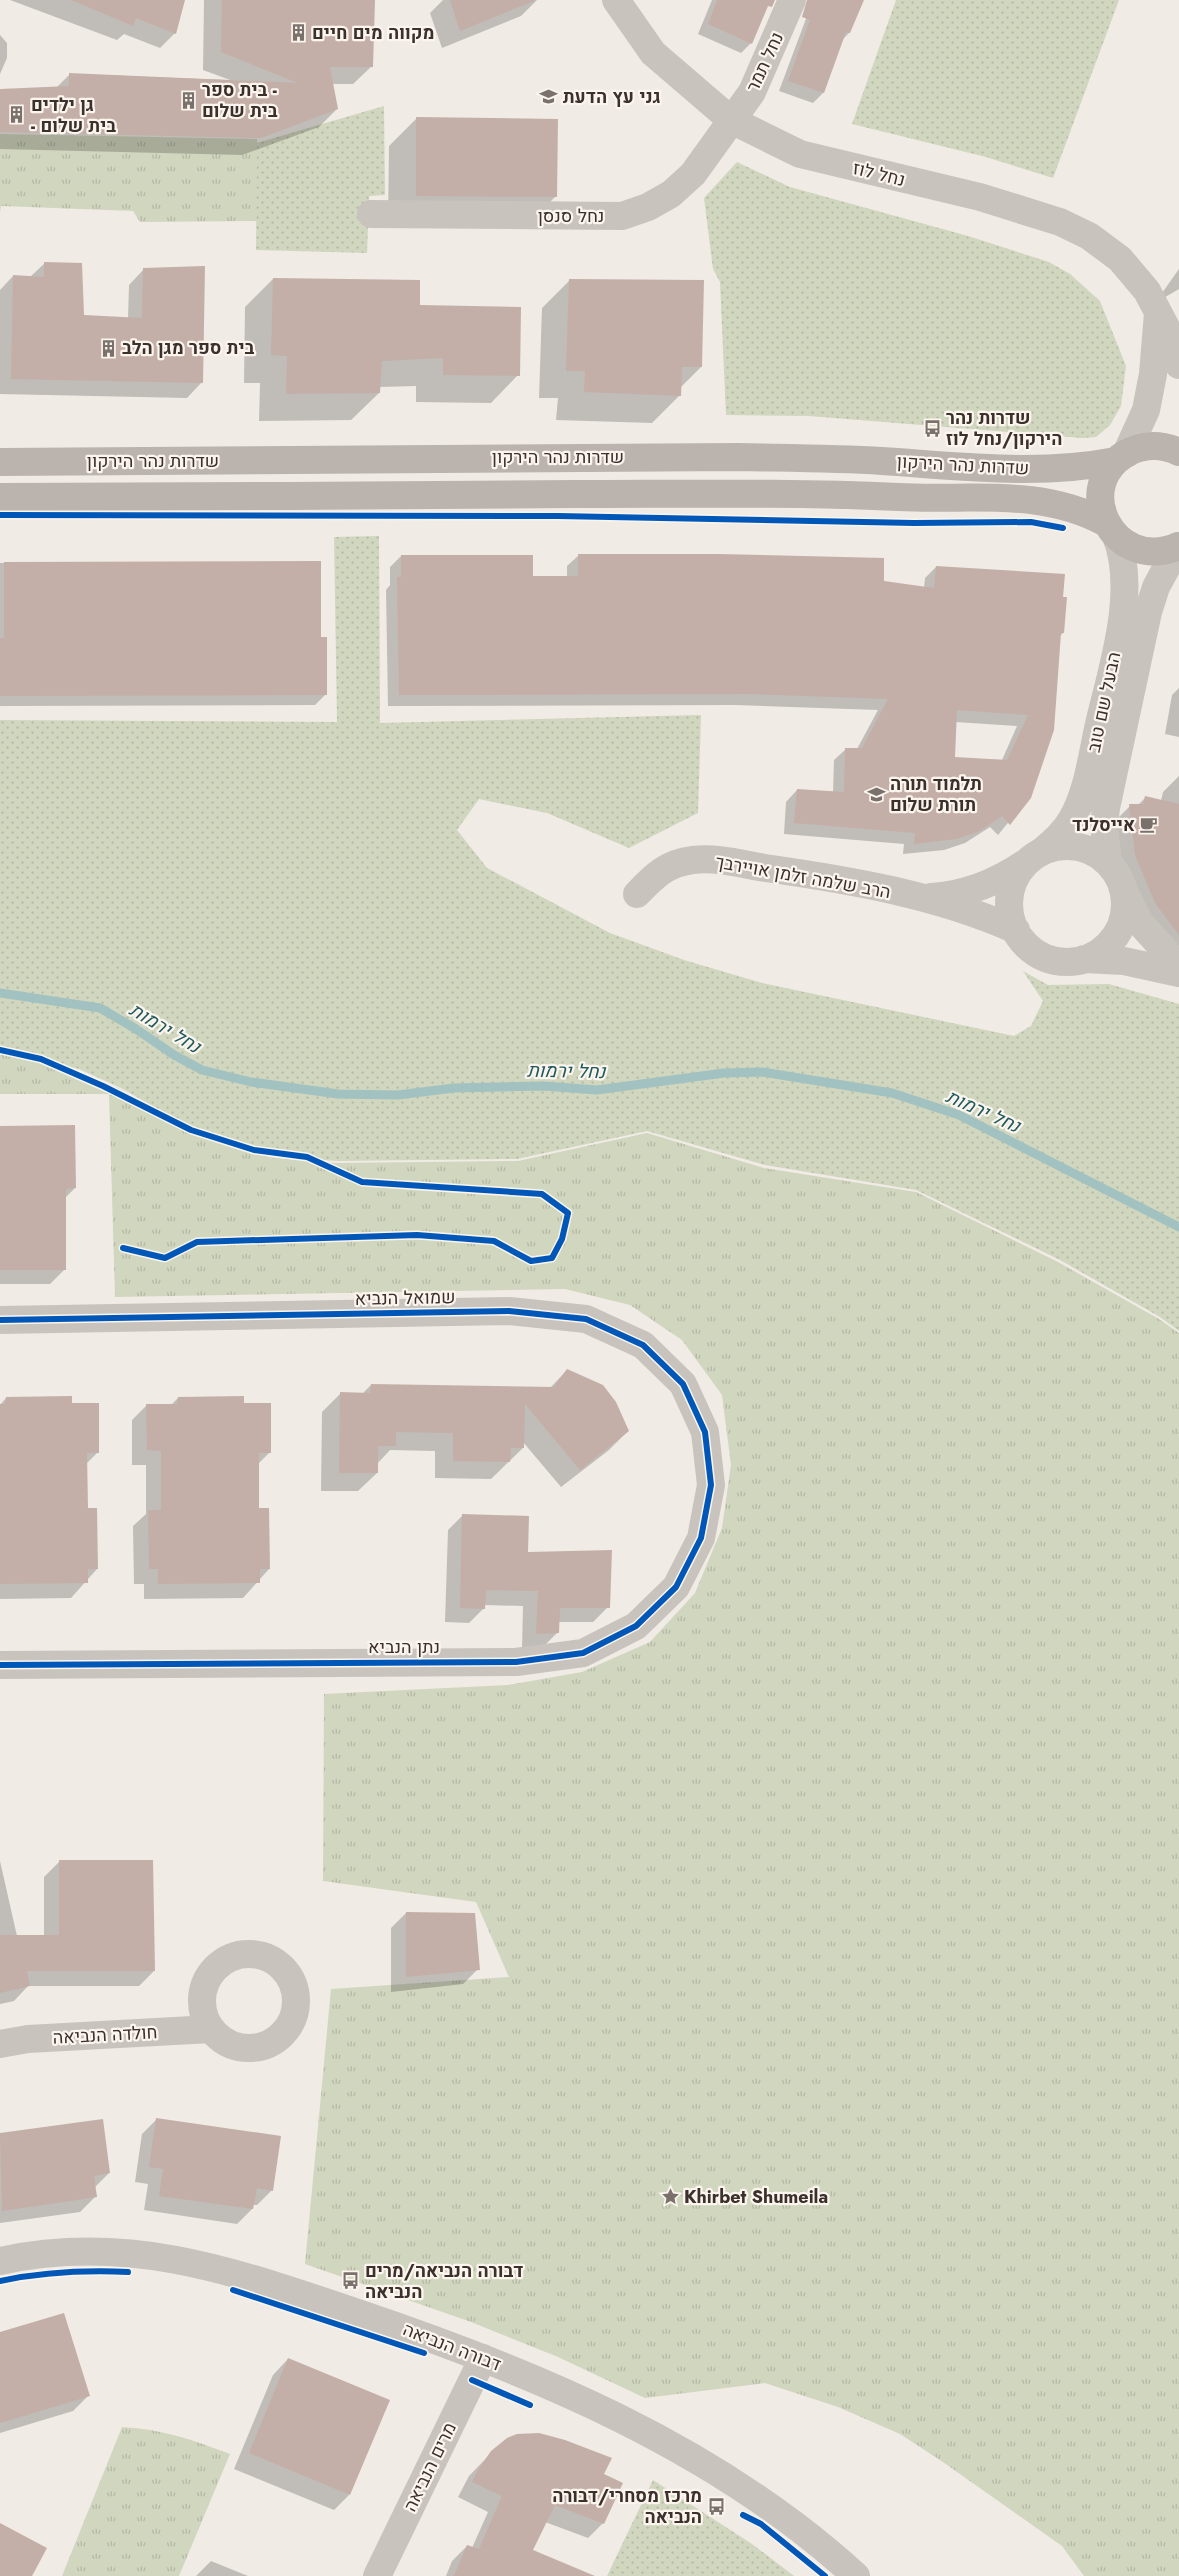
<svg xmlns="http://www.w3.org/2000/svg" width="1179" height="2576" viewBox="0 0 1179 2576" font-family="Jost,Heebo,sans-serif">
<defs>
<pattern id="grass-tufts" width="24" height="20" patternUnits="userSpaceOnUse" patternTransform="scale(1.25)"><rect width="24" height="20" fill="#d1d6bf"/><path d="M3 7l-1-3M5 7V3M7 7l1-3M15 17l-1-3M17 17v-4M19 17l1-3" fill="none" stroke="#b4b8a4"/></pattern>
<pattern id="park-dots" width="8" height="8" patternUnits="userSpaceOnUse" patternTransform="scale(1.25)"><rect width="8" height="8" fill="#d1d6bf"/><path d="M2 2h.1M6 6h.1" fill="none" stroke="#b4b8a4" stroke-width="1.8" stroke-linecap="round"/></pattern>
</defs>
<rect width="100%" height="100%" fill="#f0ebe5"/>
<path fill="url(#grass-tufts)" d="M0,134L257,139V221L140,222L133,211L1,206L0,212Z
M0,1052L78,1071L120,1089L164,1115L230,1147L274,1158L336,1163L518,1161L647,1133L764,1168L916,1192L1058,1262L1159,1319L1179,1333V2576H1084L1062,2546L943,2462L900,2434L838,2407L765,2383L645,2398L558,2357L471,2322L305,2264L331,1989L509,1977L476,1902L323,1881L324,1694L508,1685L582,1672L650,1642L695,1593L722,1528L731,1465L722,1395L682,1340L630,1305L565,1289L115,1297L109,1094H0Z
M122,2427C161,2429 194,2440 230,2454L179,2576H62Z"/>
<path fill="url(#park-dots)" d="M896,0H1119L1053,178L986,157L852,124Z
M384,106L385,195L369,196L367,253L256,250L257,143Z
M737,162L790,187L968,236L1049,262L1070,274L1100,301L1126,366L1121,406L1110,425L1096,437L1082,438L809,416L726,415L720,282L713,269L704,198Z
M379,536L380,723L701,715L698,813L629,848L547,813L479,799L457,830L487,868L610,933L684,960L762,983L1014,1036L1031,1026L1043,1001L1023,971L1048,985L1109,984L1179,1004V1331L1160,1317L1060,1260L916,1190L765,1165L647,1131L517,1159L337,1161L275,1156L230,1145L165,1113L121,1088L79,1069L0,1050V720L337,722L334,537Z
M653,2480L752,2544L794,2576H607Z"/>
<path fill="#0003" fill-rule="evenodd" d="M10,0H183L175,33L160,48L124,34L117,40Z
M204,0H374L372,66L353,84H332L337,109L319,127L242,155L0,149V91L56,88L70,74L230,80L203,70Z
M443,0H537L521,16L442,48L430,13Z
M712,0H769L751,43L741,53L698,34Z
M813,0H862L849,33L841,41L823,93L813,103L779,91Z
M0,35L7,43V58L0,74Z
M417,118L556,196L528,224H388L389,146Z
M45,263L83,316L128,318L129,285L144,269L202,382L187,398L0,394V290L13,276L30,277Z
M1179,269V289L1155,303Z
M273,279L419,306L518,375L491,403L416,402V386L379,387V393L351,420L259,421L260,383H244L245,307Z
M570,280L701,367L680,388V395L652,423L556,420L558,398H539L542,308Z
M579,555L924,588L925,578L936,567L1062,598L1063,633L1060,636L1029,797L998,835L990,827L965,843L944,850L903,854L904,844L784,834L786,802L797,790L833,793L834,760L846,749H857L878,710L735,705L388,706L386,590L390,585V567L401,556L531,577H567V566ZM955,722L1017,726L1002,760L954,758Z
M319,562V638L326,694L315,705L0,706V563Z
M1179,688V737L1165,734L1172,695Z
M1179,776V963L1138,920L1119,872L1113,823L1130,806H1137L1145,798L1161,801L1163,792Z
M0,1127L75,1188L65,1198V1269L50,1284H0Z
M567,1370L628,1431L609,1450L561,1487L523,1442V1448L491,1479L435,1478V1451L390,1450L377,1464V1473L358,1491H321L322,1412L341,1393L362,1394L371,1385L550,1388Z
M6,1398L71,1405L98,1452L86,1464L87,1509L97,1569L71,1598L0,1599V1405Z
M178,1398L243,1405L270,1452L258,1464V1509L269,1569L243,1598L144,1599V1584H134L133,1526L146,1514V1465H132V1420L147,1405H171Z
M463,1515L527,1553L608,1607L593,1622H558V1632L542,1648L522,1649L523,1606L484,1605V1608L469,1623L445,1622L448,1530Z
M0,1861L17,1936H44V1877L59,1862L154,1971L139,1986H28L14,2001L0,2004Z
M406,1913L478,1969L463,1984L391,1992V1928Z
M157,2119L272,2190L257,2205H253L252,2209L237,2224L144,2210L148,2184L135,2182L142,2134Z
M101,2120L109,2173L94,2188L95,2197L80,2212L0,2223V2135Z
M0,2334L88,2396L73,2411L0,2433Z
M288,2359L349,2495L334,2510L234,2469L273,2375Z
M499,2445L602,2475L603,2523L588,2538L545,2522L531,2550L580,2576H446L452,2561L467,2546L472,2548L488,2512L458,2497L469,2476Z
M211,2561L248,2576H196Z"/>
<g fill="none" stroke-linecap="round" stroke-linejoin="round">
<path stroke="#a1c2c1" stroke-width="9" d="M0,993L100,1008L136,1029L174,1055L202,1070L251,1082L338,1094L398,1095L454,1088L544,1086L597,1090L724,1073L762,1072L892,1093L959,1115L1179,1227"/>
</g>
<path fill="#c3afa7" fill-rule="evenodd" d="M71,0H185L176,34L136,18L133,26Z
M222,0H375L373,67H330L338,109L261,138L0,132V89L69,86V73L298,83L221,52Z
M450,0H534V1L460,31Z
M717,0H775L772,7L768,6L752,44L708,24Z
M807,0H864L850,33L846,32L824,93L788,81L810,20L802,17Z
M416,117L558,119L557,197L416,196Z
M44,262L82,263L84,315L142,318L143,268L205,266L203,383L11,379L13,275L44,277Z
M273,278L420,280V305L521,307L520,376L443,375V358L382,361L380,393L286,394L287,356L271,355Z
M569,279L704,280L702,367H682L681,396L584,392L585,371H566Z
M578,554H718L884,558V581L934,588L936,566L1065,574L1063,597H1067L1064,633H1061L1054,730L1031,798L1010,825L1002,816L978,832L956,839L914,844L915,833L794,823L797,789L844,792L845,748H862L888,699L747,694L399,695L397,577H401V555H533V576H578ZM957,710L1028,715L1007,760L955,757Z
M321,561V637H327V695L0,696V638H4V562Z
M1145,796L1179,804V935L1155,903L1135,855L1129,804H1143Z
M75,1125L76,1188L66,1189V1270H0V1126Z
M567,1369L603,1385L616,1402L629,1431L580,1470L525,1404L524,1448H511L510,1462L453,1461V1433L396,1432V1446H378V1473H339L340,1392L370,1393L371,1384L554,1387Z
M72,1396V1403H99V1453H87L88,1508H97L98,1569H88V1583L0,1584V1404H5L6,1397Z
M244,1396V1403H271V1453H259V1508H269L270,1569H260V1583L158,1584V1569H149L148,1510H161V1451L147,1450L146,1404H177L178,1397Z
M462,1514L529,1516L528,1552L612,1550L610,1608H560L559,1633L536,1634L538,1591L486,1590L485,1609L460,1608Z
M59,1860H153L155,1971H27L30,1986L0,1993V1935H59Z
M406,1912L475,1913L480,1970L406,1977Z
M156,2118L281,2136L273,2191L257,2188L253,2209L159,2196L163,2169L149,2167Z
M103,2119L110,2173L94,2176L97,2197L2,2211L0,2133Z
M64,2313L90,2396L0,2423V2332Z
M288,2358L390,2400L350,2495L249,2453Z
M539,2433L565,2440L612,2458L604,2474L623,2483L604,2524L555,2505L533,2550L595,2576H454L467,2545L479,2549L502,2496L472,2482L478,2470L491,2451L507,2438L517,2434Z
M0,2523L47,2548L32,2576H0Z"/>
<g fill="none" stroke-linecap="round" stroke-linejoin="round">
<path stroke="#c9c3be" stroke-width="28" d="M371,214L622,216L648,207L671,194L693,174L752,92L792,0
M1009 904a58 58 0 1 1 116 0a58 58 0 1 1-116 0Z
M1041,852C1054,842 1064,833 1072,819C1088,791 1092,755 1099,724C1112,669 1138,591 1116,536
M1108,862L1104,825L1106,808L1148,612L1156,587L1178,546
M637,894C654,876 667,863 693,860C717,857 742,864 765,868C850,880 938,895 1016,930
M1125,894L1141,924L1179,966
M931,897C964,895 997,882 1025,863
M1084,959L1124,961L1179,973
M0,1320L509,1311L586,1319L643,1345L683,1384L705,1432L711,1485L701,1538L676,1587L636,1626L583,1653L516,1662L0,1665
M202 2001a47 47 0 1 1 94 0a47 47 0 1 1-94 0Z
M0,2044L28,2039L211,2029
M377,2576L483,2358"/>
<path stroke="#c9c3be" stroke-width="28" d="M616,0L653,53L731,120L800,154L980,197L1060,222L1089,236L1120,259L1147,291L1169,333L1177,354L1179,365
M1126,454L1146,410L1153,374L1158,313
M0,2261C127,2233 233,2271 352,2311C531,2371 715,2447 856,2576"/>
<path stroke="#bab3ae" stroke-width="28" d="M1179,452C1164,445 1147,444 1131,451C1068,481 1111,575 1179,546
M0,462L738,457C786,458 834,458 882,461C959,466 1039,476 1116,461
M0,497C192,497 383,495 575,494C683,494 791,492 898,497C971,501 1039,487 1106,523"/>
<defs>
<path id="cycleway" d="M0,515L558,516L914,523L1031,522L1063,528
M0,1050L41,1059L103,1086L191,1130L254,1150L307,1157L362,1182L542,1194L568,1213L562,1239L552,1258L531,1261L494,1241L417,1235L197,1242L165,1258L123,1248
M0,1320L509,1311L586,1319L643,1345L683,1384L705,1432L711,1485L701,1538L676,1587L636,1626L583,1653L516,1662L0,1665
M0,2281C43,2272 84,2270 128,2272
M233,2290L424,2353
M472,2380L530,2405
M743,2515L761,2524L825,2576"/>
</defs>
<use href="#cycleway" stroke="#fbf5ee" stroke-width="9"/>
<use href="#cycleway" stroke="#0057b8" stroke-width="6"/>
</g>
<defs>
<symbol id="building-bare" viewBox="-9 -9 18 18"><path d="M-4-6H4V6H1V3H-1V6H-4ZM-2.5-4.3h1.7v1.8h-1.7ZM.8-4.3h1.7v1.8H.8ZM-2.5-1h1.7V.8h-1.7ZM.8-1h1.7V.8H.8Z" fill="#7a716c" stroke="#fbf5ee" stroke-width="2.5" paint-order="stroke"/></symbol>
<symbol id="school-bare" viewBox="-9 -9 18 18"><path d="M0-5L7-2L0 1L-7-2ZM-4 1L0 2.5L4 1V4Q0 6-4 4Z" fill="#7a716c" stroke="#fbf5ee" stroke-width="2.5" paint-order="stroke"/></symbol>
<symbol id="bus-bare" viewBox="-9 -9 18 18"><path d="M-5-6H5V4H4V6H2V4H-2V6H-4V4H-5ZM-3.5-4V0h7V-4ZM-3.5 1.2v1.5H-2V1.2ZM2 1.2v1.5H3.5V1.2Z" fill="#7a716c" stroke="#fbf5ee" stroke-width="2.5" paint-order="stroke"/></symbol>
<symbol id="cafe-bare" viewBox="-9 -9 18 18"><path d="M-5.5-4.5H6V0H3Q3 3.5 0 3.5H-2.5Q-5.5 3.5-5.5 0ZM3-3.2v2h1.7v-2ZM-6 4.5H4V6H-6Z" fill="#7a716c" stroke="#fbf5ee" stroke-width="2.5" paint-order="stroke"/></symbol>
<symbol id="sight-bare" viewBox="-9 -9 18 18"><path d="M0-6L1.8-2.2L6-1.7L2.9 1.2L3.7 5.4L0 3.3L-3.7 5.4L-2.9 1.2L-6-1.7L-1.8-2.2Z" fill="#7a716c" stroke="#fbf5ee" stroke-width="2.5" paint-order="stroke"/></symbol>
</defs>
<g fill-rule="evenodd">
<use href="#building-bare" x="286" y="20" width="25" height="25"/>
<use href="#school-bare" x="536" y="84" width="25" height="25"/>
<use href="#building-bare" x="176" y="88" width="25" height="25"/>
<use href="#building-bare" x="4" y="102" width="25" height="25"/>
<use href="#building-bare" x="96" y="336" width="25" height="25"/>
<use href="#bus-bare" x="920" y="416" width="25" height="25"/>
<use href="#school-bare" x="864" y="782" width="25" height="25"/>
<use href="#cafe-bare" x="1136" y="812" width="25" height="25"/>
<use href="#sight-bare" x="658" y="2184" width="25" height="25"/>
<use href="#bus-bare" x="338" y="2268" width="25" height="25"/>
<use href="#bus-bare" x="704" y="2494" width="25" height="25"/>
</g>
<g text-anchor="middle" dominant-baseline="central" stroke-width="4.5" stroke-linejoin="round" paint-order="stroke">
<g font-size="18" font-weight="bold" fill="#3b302b" stroke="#fbf5ee" text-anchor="start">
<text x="312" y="33">מקווה מים חיים</text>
<text x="202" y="90">בית ספר -<tspan x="202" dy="21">בית שלום</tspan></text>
<text x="563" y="97">גני עץ הדעת</text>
<text x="31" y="105">גן ילדים<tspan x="31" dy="21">- בית שלום</tspan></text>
<text x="122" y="348">בית ספר מגן הלב</text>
<text x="946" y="418">שדרות נהר<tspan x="946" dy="21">הירקון/נחל לוז</tspan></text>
<text x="890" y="784">תלמוד תורה<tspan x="890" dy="21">תורת שלום</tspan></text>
<text x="1135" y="825" text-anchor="end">אייסלנד</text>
<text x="684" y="2197">Khirbet Shumeila</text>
<text x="365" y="2271">דבורה הנביאה/מרים<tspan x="365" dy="21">הנביאה</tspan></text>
<text x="702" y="2496" text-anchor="end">מרכז מסחרי/דבורה<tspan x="702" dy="21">הנביאה</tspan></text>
</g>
<g font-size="18" fill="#3b302b" stroke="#fbf5ee">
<text transform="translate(765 62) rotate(-65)">נחל תמר</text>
<text transform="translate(879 174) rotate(14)">נחל לוז</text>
<text x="571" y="216">נחל סנסן</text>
<text x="558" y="457">שדרות נהר הירקון</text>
<text x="153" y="461">שדרות נהר הירקון</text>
<text transform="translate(963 465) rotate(3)">שדרות נהר הירקון</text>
<text transform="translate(1104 702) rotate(-78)">הבעל שם טוב</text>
<text transform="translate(803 877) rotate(10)">הרב שלמה זלמן אויירבך</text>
<text transform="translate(405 1298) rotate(-1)">שמואל הנביא</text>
<text x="404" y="1647">נתן הנביא</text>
<text transform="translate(105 2035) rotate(-3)">חולדה הנביאה</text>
<text transform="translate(452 2347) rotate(21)">דבורה הנביאה</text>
<text transform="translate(430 2467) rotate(-64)">מרים הנביאה</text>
</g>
<g font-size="19" font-style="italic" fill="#1f5a5e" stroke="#fbf5ee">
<text transform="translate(165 1028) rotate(31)">נחל ירמות</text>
<text transform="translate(566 1071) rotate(1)">נחל ירמות</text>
<text transform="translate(983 1111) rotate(24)">נחל ירמות</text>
</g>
</g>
</svg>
